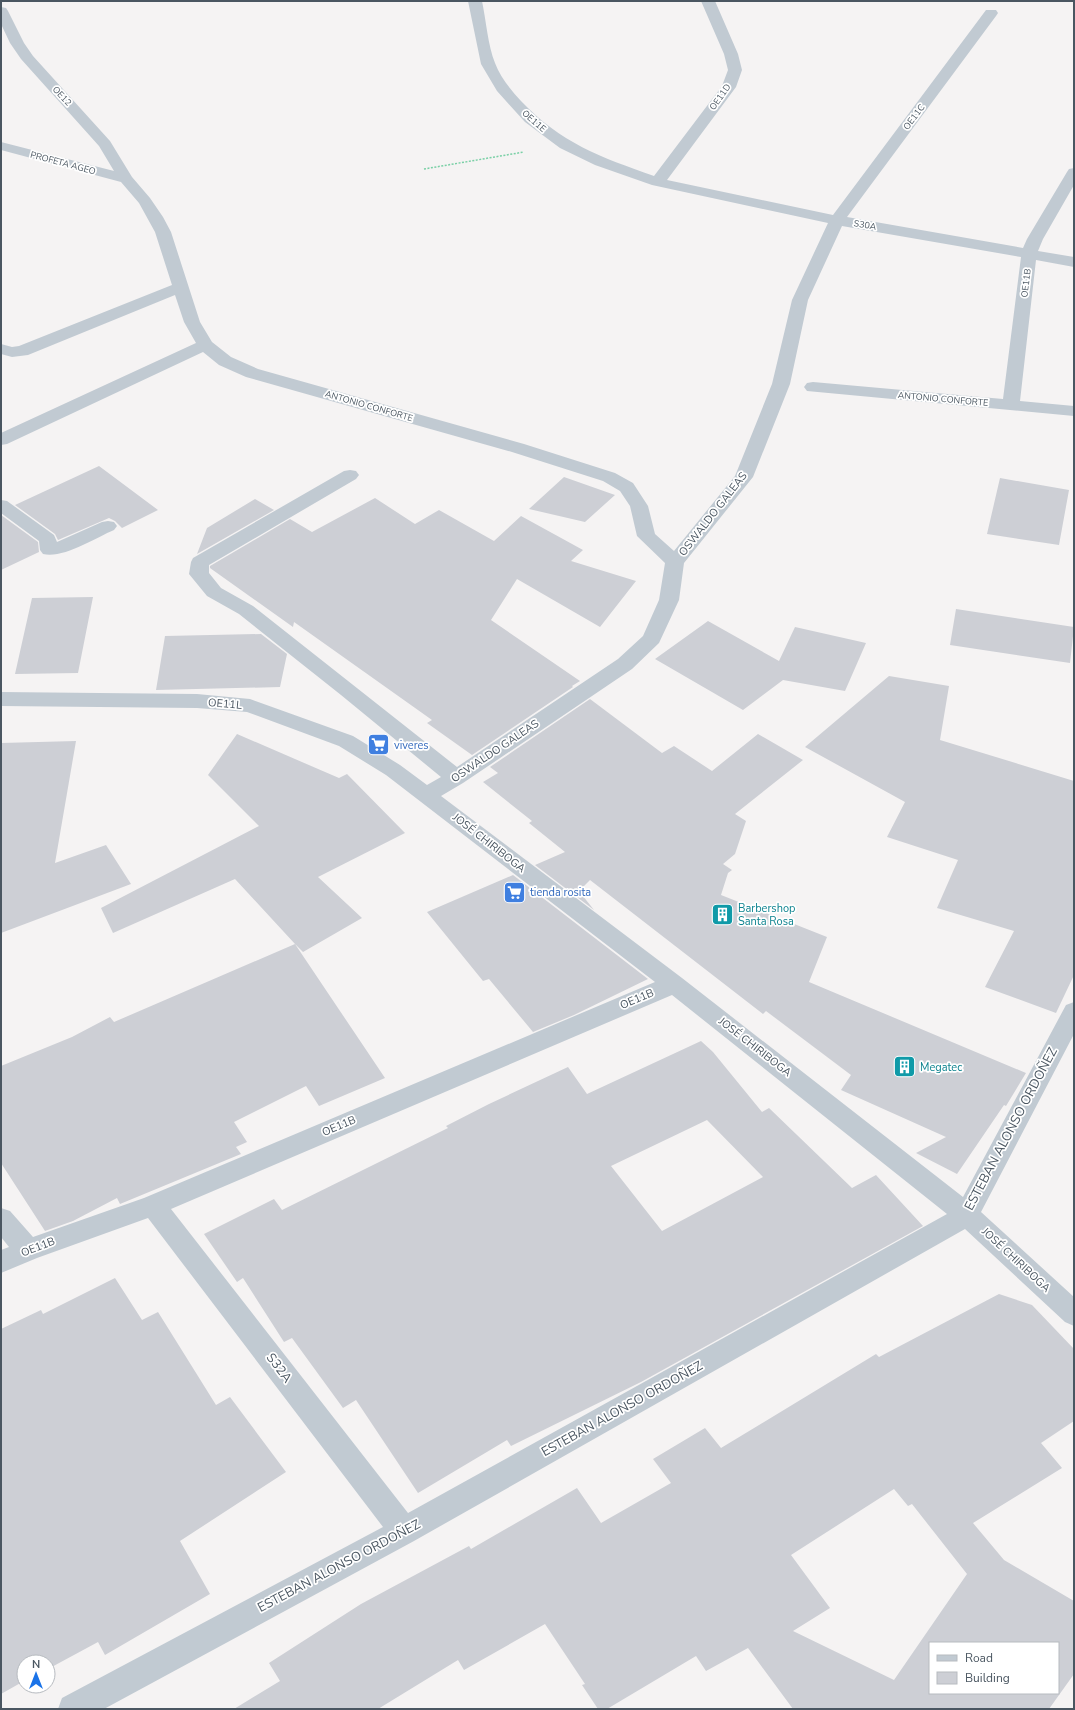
<svg xmlns="http://www.w3.org/2000/svg" width="1075" height="1710" viewBox="0 0 1075 1710" font-family="'Nunito Sans',sans-serif">
<rect width="100%" height="100%" fill="#f5f3f3"/>
<path fill="#cdcfd5" fill-rule="evenodd" d="M99,466L158,510L122,528L115,521L109,518L58,540L55,534L15,505Z
M564,477L615,495L585,522L529,509Z
M1000,478L1069,490L1059,545L987,534Z
M375,498L415,524L439,510L494,541L521,516L583,550L571,561L636,581L600,627L517,579L491,620L580,681L572,686L573,687L472,755L427,723L432,720L294,622L293,627L210,568V566L290,519L312,532Z
M255,499L274,510L197,554L207,528Z
M1,515L38,542L39,552L1,570Z
M93,597L78,673L15,674L32,598Z
M956,609L1074,627L1070,663L950,645Z
M708,621L779,661L795,627L866,643L845,691L783,680L743,710L655,659Z
M261,634L287,654L280,687L156,690L165,636Z
M889,676L949,686L940,740L1074,781V975L1056,1013L985,987L1014,931L937,908L958,860L887,837L905,802L805,747Z
M590,699L662,753L674,746L712,771L758,734L803,760L735,814L746,821L735,854L723,864L732,870L728,873L721,895L827,937L809,982L1026,1073L1006,1106L1004,1105L957,1174L916,1153L946,1137L841,1090L851,1075L766,1011L763,1014L590,880L579,891L594,910L535,865L565,852L529,823L532,821L483,782L498,773L490,767Z
M237,734L339,778L347,774L405,833L318,877L362,918L303,952L295,944L385,1078L319,1106L306,1086L234,1122L247,1142L236,1147L241,1154L120,1204L117,1198L73,1221L45,1231L1,1163V1066L72,1037L110,1017L114,1022L295,944L235,879L113,933L101,908L259,826L208,775Z
M76,741L55,863L106,845L131,884L1,933V743Z
M513,875L648,979L574,1015L533,1032L489,979L483,981L427,912Z
M701,1041L713,1052L762,1112L769,1108L852,1188L876,1175L923,1226L641,1382L511,1446L507,1440L418,1493L356,1400L343,1408L292,1338L284,1342L243,1278L237,1282L204,1234L274,1199L282,1210L448,1128L446,1126L489,1104L568,1067L587,1094ZM707,1120L763,1177L662,1231L611,1166Z
M115,1278L142,1320L158,1312L216,1405L230,1397L286,1472L180,1541L210,1594L105,1655L98,1642L48,1669V1662H24V1681L1,1694V1329L41,1310L43,1314Z
M999,1294L1032,1305L1074,1349V1421L1041,1443L1062,1468L973,1523L1004,1560L1074,1601V1674L1049,1709H793L748,1648L706,1671L696,1656L607,1709H598L582,1685L585,1684L545,1624L464,1670L458,1660L378,1709H234L280,1681L269,1663L361,1604L469,1546L471,1549L577,1488L601,1523L671,1483L653,1459L705,1428L721,1448L876,1354L879,1357ZM894,1489L908,1506L912,1504L967,1574L894,1680L793,1631L830,1608L791,1555ZM930,1643H1058V1693H930Z"/>
<g fill="none" stroke-linecap="round" stroke-linejoin="round">
<path stroke="#7ad0a6" stroke-width="1.5" stroke-dasharray="2 1.5" stroke-linecap="butt" d="M424,169L524,152"/>
<path fill="#c1cad2" fill-rule="evenodd" d="M1,500L7,501L54,535L57,542L102,522L108,521L114,522L117,526L114,530C95,538 63,559 43,554L40,550L39,541L1,513Z"/>
<path fill="#c1cad2" fill-rule="evenodd" d="M468,1H482C486,20 488,46 495,63C500,77 511,90 521,101C561,143 600,157 654,176L722,86L728,70L724,54L701,1H715L738,54L742,70L736,87L667,180L833,215L986,10H996L998,13L996,16L847,217L1023,248L1027,239L1067,172L1069,169L1074,168V185L1043,239L1038,251L1074,257V267L1036,260L1020,401L1074,406V416L807,391L804,387L807,383L813,382L1003,399L1021,257L842,226L808,300L790,384L753,477L684,563L679,600L659,643L632,669L463,783L441,796L682,978L963,1197L1066,1005L1074,1002V1034L981,1212L1074,1297V1326L1065,1322L965,1229L414,1541L104,1709H58L62,1698L383,1527L148,1218L37,1258L1,1273V1250L9,1247L1,1237V1208L10,1211L33,1237L144,1198L655,982L386,775L339,746L247,712L197,708L1,706V692L197,694L250,699L353,736L400,765L427,785L441,777L341,695L239,614L207,596L189,574L191,562L193,558L344,471L350,470L356,471L359,475L356,479L209,565V573L221,588L253,606L457,767L618,659L643,636L659,600L665,563L637,536L630,506L620,491L603,481L512,452L246,377L219,365L203,352L7,444L1,445V433L196,343L184,322L175,295L28,355L12,357L1,354V344L12,347L19,346L172,285L155,232L139,203L121,182L1,150V142L114,171L99,146L21,59L10,43L1,24V7L6,8L8,11L24,43L33,56L110,141L132,177L150,198L163,217L171,232L200,322L212,342L231,357L258,369L524,444L615,473L633,483L648,506L655,534L674,551L735,476L772,384L792,300L828,223L652,185L595,165L560,148L525,122L497,91L481,64ZM672,995L947,1214L408,1513L171,1209Z"/>
</g>
<defs>
<symbol id="supermarket-square" viewBox="-11 -11 22 22"><rect x="-9" y="-9" width="18" height="18" rx="4" fill="#3f7fe0" stroke="#fff"/><path d="M-6-5.5h2.5l.6 2H6L4.5 2H-2.5L-4.4-4H-6ZM-1.5 3.2a1.3 1.3 0 1 0 .1 0ZM3 3.2a1.3 1.3 0 1 0 .1 0Z" fill="#fff"/></symbol>
<symbol id="building-square" viewBox="-11 -11 22 22"><rect x="-9" y="-9" width="18" height="18" rx="4" fill="#0f9aa8" stroke="#fff"/><path d="M-4-6H4V6H1V3H-1V6H-4ZM-2.5-4.3h1.7v1.8h-1.7ZM.8-4.3h1.7v1.8H.8ZM-2.5-1h1.7V.8h-1.7ZM.8-1h1.7V.8H.8Z" fill="#fff"/></symbol>
</defs>
<g fill-rule="evenodd">
<use href="#supermarket-square" x="366" y="732" width="25" height="25"/>
<use href="#supermarket-square" x="502" y="880" width="25" height="25"/>
<use href="#building-square" x="710" y="902" width="25" height="25"/>
<use href="#building-square" x="892" y="1054" width="25" height="25"/>
</g>
<g text-anchor="middle" dominant-baseline="central" stroke-width="3.5" stroke-linejoin="round" paint-order="stroke">
<g font-size="9" fill="#4a5661" stroke="#fff">
<text transform="translate(62 96) rotate(47)">OE12</text>
<text transform="translate(720 97) rotate(-55)">OE11D</text>
<text transform="translate(914 117) rotate(-53)">OE11C</text>
<text transform="translate(534 121) rotate(41)">OE11E</text>
<text transform="translate(63 163) rotate(15)">PROFETA AGEO</text>
<text transform="translate(865 225) rotate(10)">S30A</text>
<text transform="translate(1026 283) rotate(-83)">OE11B</text>
<text transform="translate(943 399) rotate(5)">ANTONIO CONFORTE</text>
<text transform="translate(369 406) rotate(16)">ANTONIO CONFORTE</text>
</g>
<g font-size="11" fill="#4a5661" stroke="#fff">
<text transform="translate(713 514) rotate(-52)">OSWALDO GALEAS</text>
<text transform="translate(225 704) rotate(5)">OE11L</text>
<text transform="translate(495 751) rotate(-34)">OSWALDO GALEAS</text>
<text transform="translate(489 843) rotate(38)">JOSÉ CHIRIBOGA</text>
<text transform="translate(637 999) rotate(-23)">OE11B</text>
<text transform="translate(755 1047) rotate(38)">JOSÉ CHIRIBOGA</text>
<text transform="translate(339 1126) rotate(-23)">OE11B</text>
<text transform="translate(38 1247) rotate(-21)">OE11B</text>
<text transform="translate(1016 1260) rotate(43)">JOSÉ CHIRIBOGA</text>
</g>
<g font-size="11" fill="#366cbe" stroke="#fff" text-anchor="start">
<text x="394" y="745">viveres</text>
<text x="530" y="892">tienda rosita</text>
</g>
<g font-size="11" fill="#0d838f" stroke="#fff" text-anchor="start">
<text x="738" y="908">Barbershop<tspan x="738" dy="13">Santa Rosa</tspan></text>
<text x="920" y="1067">Megatec</text>
</g>
<g font-size="13" fill="#4a5661" stroke="#fff">
<text transform="translate(1011 1129) rotate(-62)">ESTEBAN ALONSO ORDOÑEZ</text>
<text transform="translate(279 1368) rotate(53)">S32A</text>
<text transform="translate(622 1409) rotate(-29)">ESTEBAN ALONSO ORDOÑEZ</text>
<text transform="translate(339 1566) rotate(-28)">ESTEBAN ALONSO ORDOÑEZ</text>
</g>
</g>
<rect width="1075" height="1710" fill="none" stroke="#4a5661" stroke-width="4"/>
<rect x="929" y="1642" width="130" height="52" fill="#ffffff" stroke="#b7bbc0"/>
<rect x="937" y="1655" width="20" height="6" fill="#c1cad2" stroke="#b7bbc0"/>
<text x="965" y="1662" font-size="12" fill="#4a5661">Road</text>
<rect x="937" y="1672" width="20" height="12" fill="#cdcfd5" stroke="#b7bbc0"/>
<text x="965" y="1682" font-size="12" fill="#4a5661">Building</text>
<g transform="translate(36 1674)"><circle r="19" fill="#ffffff" stroke="#b7bbc0"/>
<path d="M0-3L7 15L0 10L-7 15Z" fill="#1a73e8"/>
<text y="-6" font-size="11" font-weight="bold" text-anchor="middle" fill="#4a5661">N</text>
</g>
</svg>
